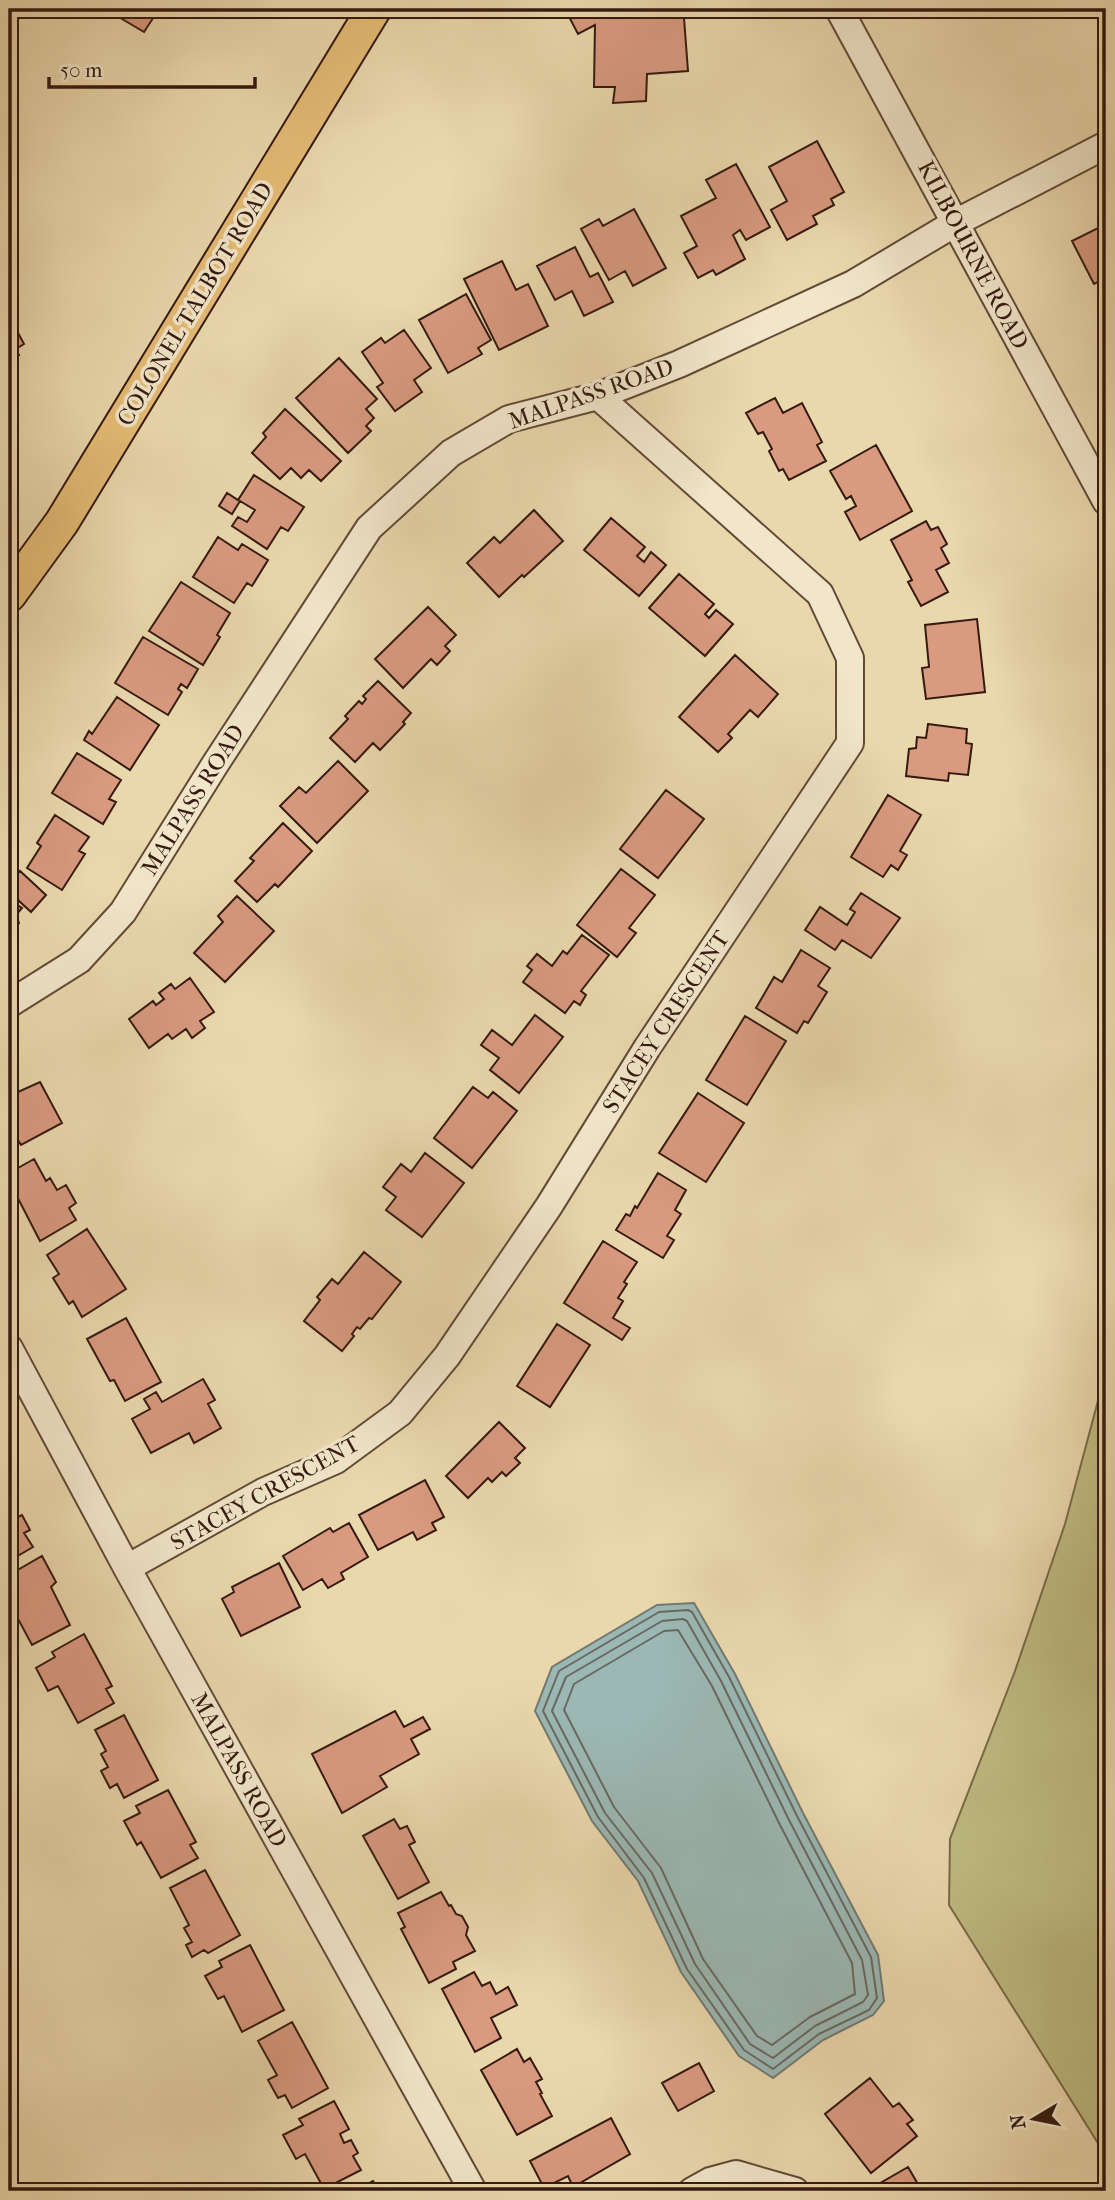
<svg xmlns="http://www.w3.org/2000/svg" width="1115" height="2200" viewBox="0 0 1115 2200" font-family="'IM FELL French Canon',serif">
<rect width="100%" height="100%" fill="#ead8ad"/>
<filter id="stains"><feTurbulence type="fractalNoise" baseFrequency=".00286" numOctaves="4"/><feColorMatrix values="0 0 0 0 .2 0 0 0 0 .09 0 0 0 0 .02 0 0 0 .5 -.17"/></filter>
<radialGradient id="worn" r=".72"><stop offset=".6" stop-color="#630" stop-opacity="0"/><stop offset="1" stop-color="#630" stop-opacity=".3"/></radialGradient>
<path fill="#bfbc84" stroke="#7a6b4a" stroke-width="2" d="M1106,1371V2156L949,1905L950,1839L1015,1671L1065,1524Z"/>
<path fill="#9bb8b4" stroke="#727972" stroke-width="2" d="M694,1603L735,1674L803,1813L878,1955L884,2001L873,2015L823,2040L773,2078L739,2056L681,1972L638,1881L592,1821L535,1711L552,1667L657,1605Z"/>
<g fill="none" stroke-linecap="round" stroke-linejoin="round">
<path stroke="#686962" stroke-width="2" d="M688,1610L692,1612L729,1677L797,1816L871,1957L877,1998L869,2010L819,2034L773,2069L744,2050L687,1969L644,1878L598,1817L543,1711L559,1671L659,1612Z
M683,1619L687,1621L721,1681L789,1820L862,1960L868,1995L863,2002L815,2026L773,2058L750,2044L695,1964L652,1873L605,1813L552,1711L566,1677L662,1621Z
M678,1630L712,1686L780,1825L852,1963L855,1994L810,2017L772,2045L757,2036L703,1959L661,1868L614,1807L564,1710L574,1684L664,1631Z"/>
</g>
<path fill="#d99a80" stroke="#351a10" stroke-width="2" d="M121,9H152L157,12L144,32L117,16Z
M565,9H699L684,18L688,71L647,74L646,101L613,103L615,87H594L595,25L578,34Z
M817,141L844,192L831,199L834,205L813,216L817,224L787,240L771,210L787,201L769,167Z
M736,164L770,227L746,240L740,230L733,235L745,259L716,275L713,270L698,278L684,253L697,246L681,216L716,198L706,180Z
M634,209L666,268L633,286L625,271L609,280L581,229L599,219L603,226Z
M1106,224V278L1094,284L1072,241Z
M575,247L590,277L598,273L613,302L584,316L572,291L555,300L537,266Z
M502,261L516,290L528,284L548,326L499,350L464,279Z
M466,294L491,340L478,348L482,354L448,373L419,320Z
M9,316L24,344L16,349L19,355L9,360Z
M404,330L431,368L414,380L422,392L395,411L377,387L383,383L362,352L381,338L385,343Z
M339,358L377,399L366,409L374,418L366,426L371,431L348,453L296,398Z
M775,398L783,413L802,403L822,442L817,445L826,461L789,480L783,469L779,471L769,451L772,449L763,432L758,434L746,413Z
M285,409L341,461L321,481L309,470L301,478L291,468L280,479L252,453L266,437L263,433Z
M876,445L912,511L860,540L845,512L856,506L851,496L846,499L830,471Z
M254,475L304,507L288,531L281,527L267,549L232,526L238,517L247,522L255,510L240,501L232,514L219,506L227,493L238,500Z
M534,510L563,541L524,577L522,575L499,597L467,563L494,537L500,543Z
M611,518L645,547L637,556L644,562L651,552L666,565L639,596L584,550Z
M926,521L931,530L938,527L947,544L941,548L949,563L936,570L948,592L921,606L908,582L912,580L891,540Z
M218,537L238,550L242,544L268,560L252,586L247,583L234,603L193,577Z
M679,574L714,604L705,614L709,618L716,610L733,624L705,656L649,608Z
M181,582L230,613L217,635L220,637L203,665L149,631Z
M428,607L456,635L445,646L450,651L437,665L431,659L403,688L375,659Z
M977,619L985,692L926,699L922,668L929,667L925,625Z
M143,637L198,669L187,688L181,684L178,689L182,692L168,715L115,683Z
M735,655L778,694L758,717L750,710L728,734L732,738L718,752L679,717Z
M378,681L411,713L403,722L405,724L380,750L373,743L355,762L330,738L348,719L345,716L359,701L362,704L366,699L363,696Z
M117,697L159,725L130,770L84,740L89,731L92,734Z
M928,724L967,729L966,743L972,744L968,775L949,773L948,781L906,776L909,749L916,748L917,737L926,738Z
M77,753L121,780L109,799L116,802L103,824L52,793Z
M338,761L368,791L317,843L280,806L299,787L306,793Z
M666,790L704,819L658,878L620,849Z
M888,795L921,815L900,851L907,855L898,870L891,865L883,877L851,857Z
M55,815L89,837L79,851L85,854L62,890L27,868L41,846L37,843Z
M283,823L312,851L278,887L275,884L257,902L235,881L254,861L250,858Z
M9,867L17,874L20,871L46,895L31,912L19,901L16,904L22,908L16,915L19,923L9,934Z
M621,869L655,895L629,928L636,933L617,957L577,925Z
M861,893L900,918L871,958L842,940L835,950L805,930L820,907L847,925L855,912L850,909Z
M237,896L274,931L225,982L194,953L223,922L218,916Z
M582,935L609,955L581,991L586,995L580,1005L574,1001L565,1013L523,982L532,970L527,966L537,954L552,966L563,951L567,954Z
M801,950L830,968L818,986L827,992L808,1023L804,1021L797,1033L756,1008L774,977L782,982Z
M190,978L214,1012L200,1021L205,1028L192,1038L186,1029L172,1039L168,1034L149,1048L129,1019L153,1001L156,1005L164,999L159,993L171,984L175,989Z
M535,1015L563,1037L519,1093L490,1070L499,1058L481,1045L492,1030L512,1045Z
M745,1016L786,1041L747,1105L706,1080Z
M40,1082L62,1123L21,1145L18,1140L9,1145V1096Z
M473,1087L488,1098L493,1092L517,1111L472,1168L434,1138Z
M698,1093L744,1123L706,1182L659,1153Z
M425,1153L464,1183L422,1237L386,1210L396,1197L383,1187L401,1164L411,1172Z
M34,1159L46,1181L50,1178L57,1190L66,1185L76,1203L69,1208L76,1220L40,1241L9,1181V1173Z
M658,1173L686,1190L675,1210L681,1214L667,1236L674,1240L663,1258L616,1230L626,1214L630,1216L635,1206L637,1208Z
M87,1229L126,1289L82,1317L73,1301L69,1304L53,1278L59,1274L47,1255Z
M603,1241L637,1262L624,1282L627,1284L618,1298L623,1301L613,1318L630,1328L622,1340L564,1303Z
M364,1252L401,1282L372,1319L369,1318L360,1329L357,1327L352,1334L354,1336L342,1351L304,1321L320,1300L317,1297L332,1279L338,1284Z
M126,1318L161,1382L125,1401L114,1380L110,1381L87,1339Z
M557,1324L590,1345L550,1407L517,1386Z
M203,1379L215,1400L208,1404L221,1428L194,1443L189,1433L151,1453L132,1419L150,1409L144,1399L156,1392L162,1402Z
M499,1422L525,1448L515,1458L520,1463L506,1476L502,1472L492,1482L488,1478L468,1498L446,1476Z
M425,1480L444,1517L432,1523L436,1530L417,1540L413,1532L378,1550L359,1515Z
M9,1498L14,1508L11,1509L16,1518L22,1515L30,1530L24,1533L33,1547L9,1561Z
M349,1523L368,1557L341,1573L344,1579L328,1588L322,1579L303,1590L283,1556L330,1528L333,1532Z
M42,1556L56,1582L51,1587L70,1625L32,1645L9,1602V1575Z
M279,1563L300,1607L241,1636L222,1599L234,1592L232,1587Z
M84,1634L112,1686L106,1689L114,1703L78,1723L58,1686L48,1691L36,1668L55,1657L52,1652Z
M395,1711L404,1727L423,1717L430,1729L411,1739L419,1754L380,1776L387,1787L342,1813L312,1754Z
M124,1715L158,1780L124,1798L117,1784L110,1788L101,1771L108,1767L101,1754L106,1751L95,1730Z
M168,1790L196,1842L190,1845L198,1858L161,1878L141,1842L137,1845L124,1821L140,1813L136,1806Z
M394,1819L400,1829L407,1826L415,1842L409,1845L429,1882L398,1899L363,1836Z
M205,1870L240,1935L208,1953L204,1950L192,1957L186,1945L192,1942L184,1928L189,1925L170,1888Z
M441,1892L449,1906L451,1905L456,1914L462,1916L468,1927L466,1935L475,1951L453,1962L456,1969L429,1983L401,1929L405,1927L398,1913Z
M250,1945L284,2010L242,2032L224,1996L218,1999L205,1976L222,1967L219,1961Z
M474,1972L482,1986L490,1982L496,1994L508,1987L517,2005L491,2018L501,2038L475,2052L442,1989Z
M292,2022L328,2088L292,2108L285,2095L278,2098L268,2080L277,2075L258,2041Z
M517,2049L524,2062L530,2058L542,2079L536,2082L542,2093L540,2094L552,2116L517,2135L481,2070Z
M699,2063L714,2091L678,2111L662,2083Z
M870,2078L893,2107L899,2103L913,2120L907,2124L917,2136L871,2173L825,2114Z
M334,2101L349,2129L340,2134L344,2143L351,2140L358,2153L353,2156L361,2170L324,2189L305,2154L296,2159L283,2135L303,2125L299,2119Z
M611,2118L630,2154L573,2187L568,2176L544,2188L530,2161Z
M908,2167L922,2191L932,2185L936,2191H880L877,2185Z
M373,2181L379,2191H354Z"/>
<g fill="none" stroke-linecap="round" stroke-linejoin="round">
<defs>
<path id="minor" d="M839,9L1106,501
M9,1004L79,960L123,912L214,766L369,528L451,453L509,419L598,396L679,364L853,284L957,222L1106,145
M9,1348L127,1568L473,2191
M127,1568L263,1492L336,1460L400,1413L447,1356L549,1206L647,1048L850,743V658L820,594L598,396
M692,2191L710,2181L736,2174L795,2191"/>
<path id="major" d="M9,595L62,522L374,9"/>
</defs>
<use href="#minor" stroke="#624a37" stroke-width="30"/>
<use href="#major" stroke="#351a10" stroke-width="37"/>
<use href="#minor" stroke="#f1e6ca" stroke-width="26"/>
<use href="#major" stroke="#e5bc76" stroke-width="33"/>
</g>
<g text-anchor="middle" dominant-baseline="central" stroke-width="7" stroke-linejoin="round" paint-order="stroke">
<g font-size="23" fill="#351a10" stroke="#f1e6ca">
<text transform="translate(973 255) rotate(62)">KILBOURNE ROAD</text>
<text transform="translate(195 304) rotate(-59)">COLONEL TALBOT ROAD</text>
<text transform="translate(591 394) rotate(-19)">MALPASS ROAD</text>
<text transform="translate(193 800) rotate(-58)">MALPASS ROAD</text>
<text transform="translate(666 1022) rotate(-57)">STACEY CRESCENT</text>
<text transform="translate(265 1493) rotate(-29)">STACEY CRESCENT</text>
<text transform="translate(239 1770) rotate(61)">MALPASS ROAD</text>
</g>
</g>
<rect width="1115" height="2200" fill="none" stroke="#ead8ad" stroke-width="35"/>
<rect x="10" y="10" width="1094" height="2179" fill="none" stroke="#351a10" stroke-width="3.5"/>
<rect x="18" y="18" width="1080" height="2165" fill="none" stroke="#351a10" stroke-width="2"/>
<g transform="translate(1034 2119) rotate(260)" stroke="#f1e6ca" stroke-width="5" paint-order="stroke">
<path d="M0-5L12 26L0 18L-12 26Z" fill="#351a10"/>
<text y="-10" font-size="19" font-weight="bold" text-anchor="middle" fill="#351a10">N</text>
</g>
<path d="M49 77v10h206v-10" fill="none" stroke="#351a10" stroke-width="3.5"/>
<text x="60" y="77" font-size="21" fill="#351a10" stroke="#f1e6ca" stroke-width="5" paint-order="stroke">50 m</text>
<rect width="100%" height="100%" filter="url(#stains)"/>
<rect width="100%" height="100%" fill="url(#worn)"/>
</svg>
